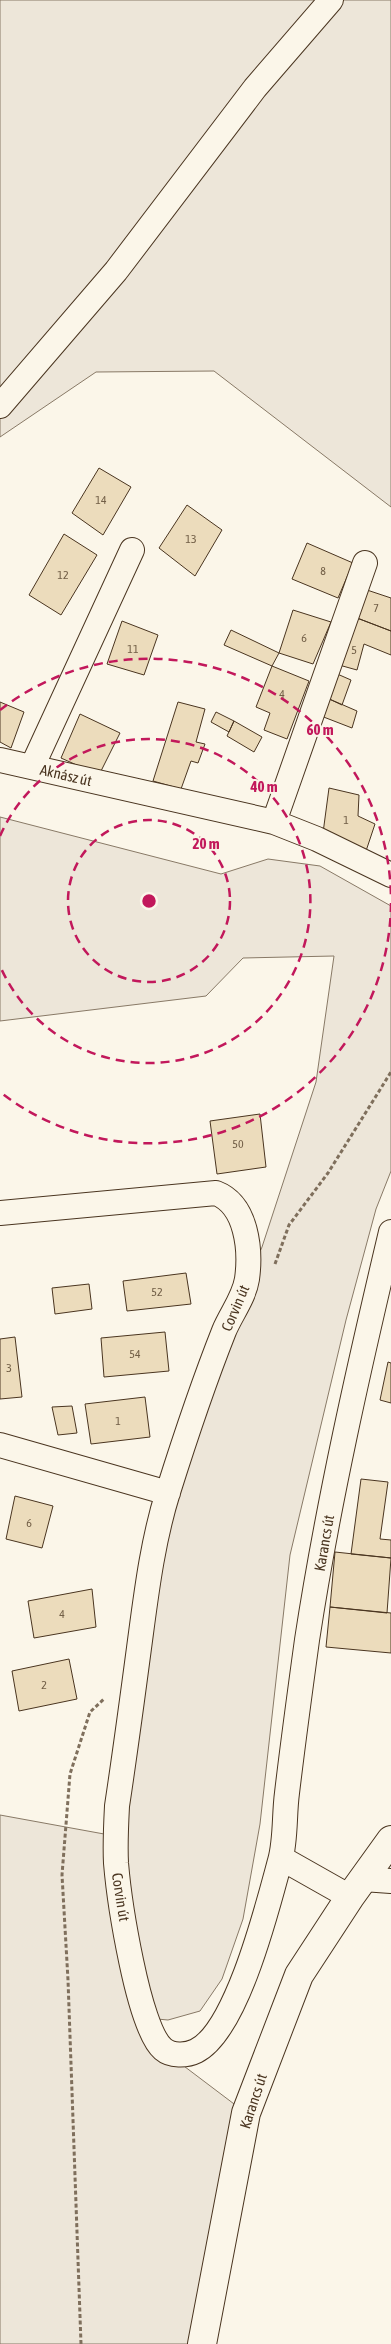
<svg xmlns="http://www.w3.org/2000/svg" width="391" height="2344" viewBox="0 0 391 2344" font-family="'Asap Condensed',sans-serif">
<rect width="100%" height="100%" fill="#fbf6e9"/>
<path fill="#ede6d9" stroke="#887966" d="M0,0H391V507L214,371L96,372L0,437Z
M0,817L221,874L268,859L320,866L391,906V1171L376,1209L346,1320L290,1555L260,1824L243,1919L222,1979L200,2011L168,2020L146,2018L164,2051L246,2113L202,2344H0V1815L115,1836L146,1594L240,1299L262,1247L316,1082L334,956L243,958L206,996L0,1021Z"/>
<path fill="#ecdcbc" stroke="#4a3520" d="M99,468L131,487L103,535L72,513Z
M187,505L222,530L195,576L159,548Z
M64,534L97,555L61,615L29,595Z
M307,543L353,563L338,598L292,579Z
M367,590L391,598V631L357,618Z
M293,610L331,622L313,664L279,653Z
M357,618L391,631V655L364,644L357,670L339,665Z
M122,621L158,635L144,675L107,664Z
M231,630L279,653L272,666L224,645Z
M272,666L309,681L287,739L264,730L270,713L256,707Z
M335,673L351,680L342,705L327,698Z
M327,698L357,711L352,728L321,716Z
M0,702L24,712L11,748L0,742Z
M178,702L205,709L196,742L205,744L198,763L191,761L181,789L153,781Z
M216,712L234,721L229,732L211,722Z
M80,714L120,733L99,775L61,758Z
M234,721L262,737L254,752L227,736Z
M329,788L359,795L358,816L375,824L366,851L323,833Z
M260,1114L266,1167L217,1174L210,1121Z
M186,1273L191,1304L127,1311L123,1281Z
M89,1284L92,1309L55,1314L52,1288Z
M165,1332L169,1371L104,1377L101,1338Z
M15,1337L22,1397L0,1399V1339Z
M388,1362L391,1363V1403L380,1400Z
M145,1397L150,1437L91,1444L85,1404Z
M72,1406L77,1433L58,1435L52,1407Z
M361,1479L388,1482L380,1539L391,1540V1558L351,1554Z
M15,1496L53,1506L42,1548L6,1539Z
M335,1552L391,1558L387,1613L330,1607Z
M92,1589L96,1627L34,1638L28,1601Z
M330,1607L391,1613V1653L326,1647Z
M69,1659L77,1699L19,1711L12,1671Z"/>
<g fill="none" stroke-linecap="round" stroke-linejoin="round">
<defs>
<path id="street" d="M0,406L116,271L255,88L331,0
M0,760L274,822L317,839L391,875
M32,767L132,550
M274,822L365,563
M0,1213L216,1193C247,1205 251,1250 247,1279C244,1298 231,1314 224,1331C203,1384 185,1438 168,1492C152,1543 146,1596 139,1648C132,1701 125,1753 117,1806C116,1825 115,1844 116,1863C119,1899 138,2028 163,2049C171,2056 186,2056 196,2051C237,2031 268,1905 280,1861C286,1840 284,1815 287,1793C293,1742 300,1691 307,1640C328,1503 359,1367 391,1232
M0,1445L168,1493
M281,1858L350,1897
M363,1879L391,1881"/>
<path id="secondary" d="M202,2344L246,2113L299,1975L350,1897L391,1840"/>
</defs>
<use href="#street" stroke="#4a3520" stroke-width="26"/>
<use href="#secondary" stroke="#4a3520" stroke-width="30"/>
<path stroke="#7f6f5c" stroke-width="3" stroke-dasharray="4 2.5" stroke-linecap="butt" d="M275,1264L289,1225L328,1173L391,1072
M81,2344L68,1980L62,1875L70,1774L90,1712L105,1698"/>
<use href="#street" stroke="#fbf6e9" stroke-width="24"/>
<use href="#secondary" stroke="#fbf6e9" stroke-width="28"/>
</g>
<g fill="none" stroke="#c2185b" stroke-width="2.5" stroke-dasharray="9 6">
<circle cx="149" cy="901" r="81"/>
<path d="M0 836A162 162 0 1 1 0 966"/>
<path d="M391 903A242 242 0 0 1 0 1092M0 710A242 242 0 0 1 391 899"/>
</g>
<g text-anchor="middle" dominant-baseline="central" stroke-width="4" stroke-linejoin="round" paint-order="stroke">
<g font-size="12" fill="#725f47">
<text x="101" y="500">14</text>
<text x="191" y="539">13</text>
<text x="323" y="571">8</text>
<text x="63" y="575">12</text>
<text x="376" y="608">7</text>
<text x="304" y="638">6</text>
<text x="133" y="649">11</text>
<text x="354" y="650">5</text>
<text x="282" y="694">4</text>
<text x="346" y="820">1</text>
<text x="238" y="1144">50</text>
<text x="157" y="1292">52</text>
<text x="135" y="1354">54</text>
<text x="9" y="1368">3</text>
<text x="118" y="1421">1</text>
<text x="29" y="1523">6</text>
<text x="62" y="1614">4</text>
<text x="44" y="1685">2</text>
</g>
<g font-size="15" fill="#4a3520" stroke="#fbf6e9">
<text transform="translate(66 775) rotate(13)">Aknász út</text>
<text transform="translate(235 1308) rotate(-67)">Corvin út</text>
<text transform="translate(324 1543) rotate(-80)">Karancs út</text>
<text transform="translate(121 1897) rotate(81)">Corvin út</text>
<text transform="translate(253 2101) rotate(-72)">Karancs út</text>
</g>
</g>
<circle cx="149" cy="901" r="8" fill="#c2185b" stroke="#fbf6e9" stroke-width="2.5"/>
<g font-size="15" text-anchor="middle" font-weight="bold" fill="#c2185b" stroke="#fbf6e9" stroke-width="4" stroke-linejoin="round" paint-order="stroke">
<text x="320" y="735">60 m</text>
<text x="264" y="792">40 m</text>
<text x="206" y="849">20 m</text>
</g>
</svg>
